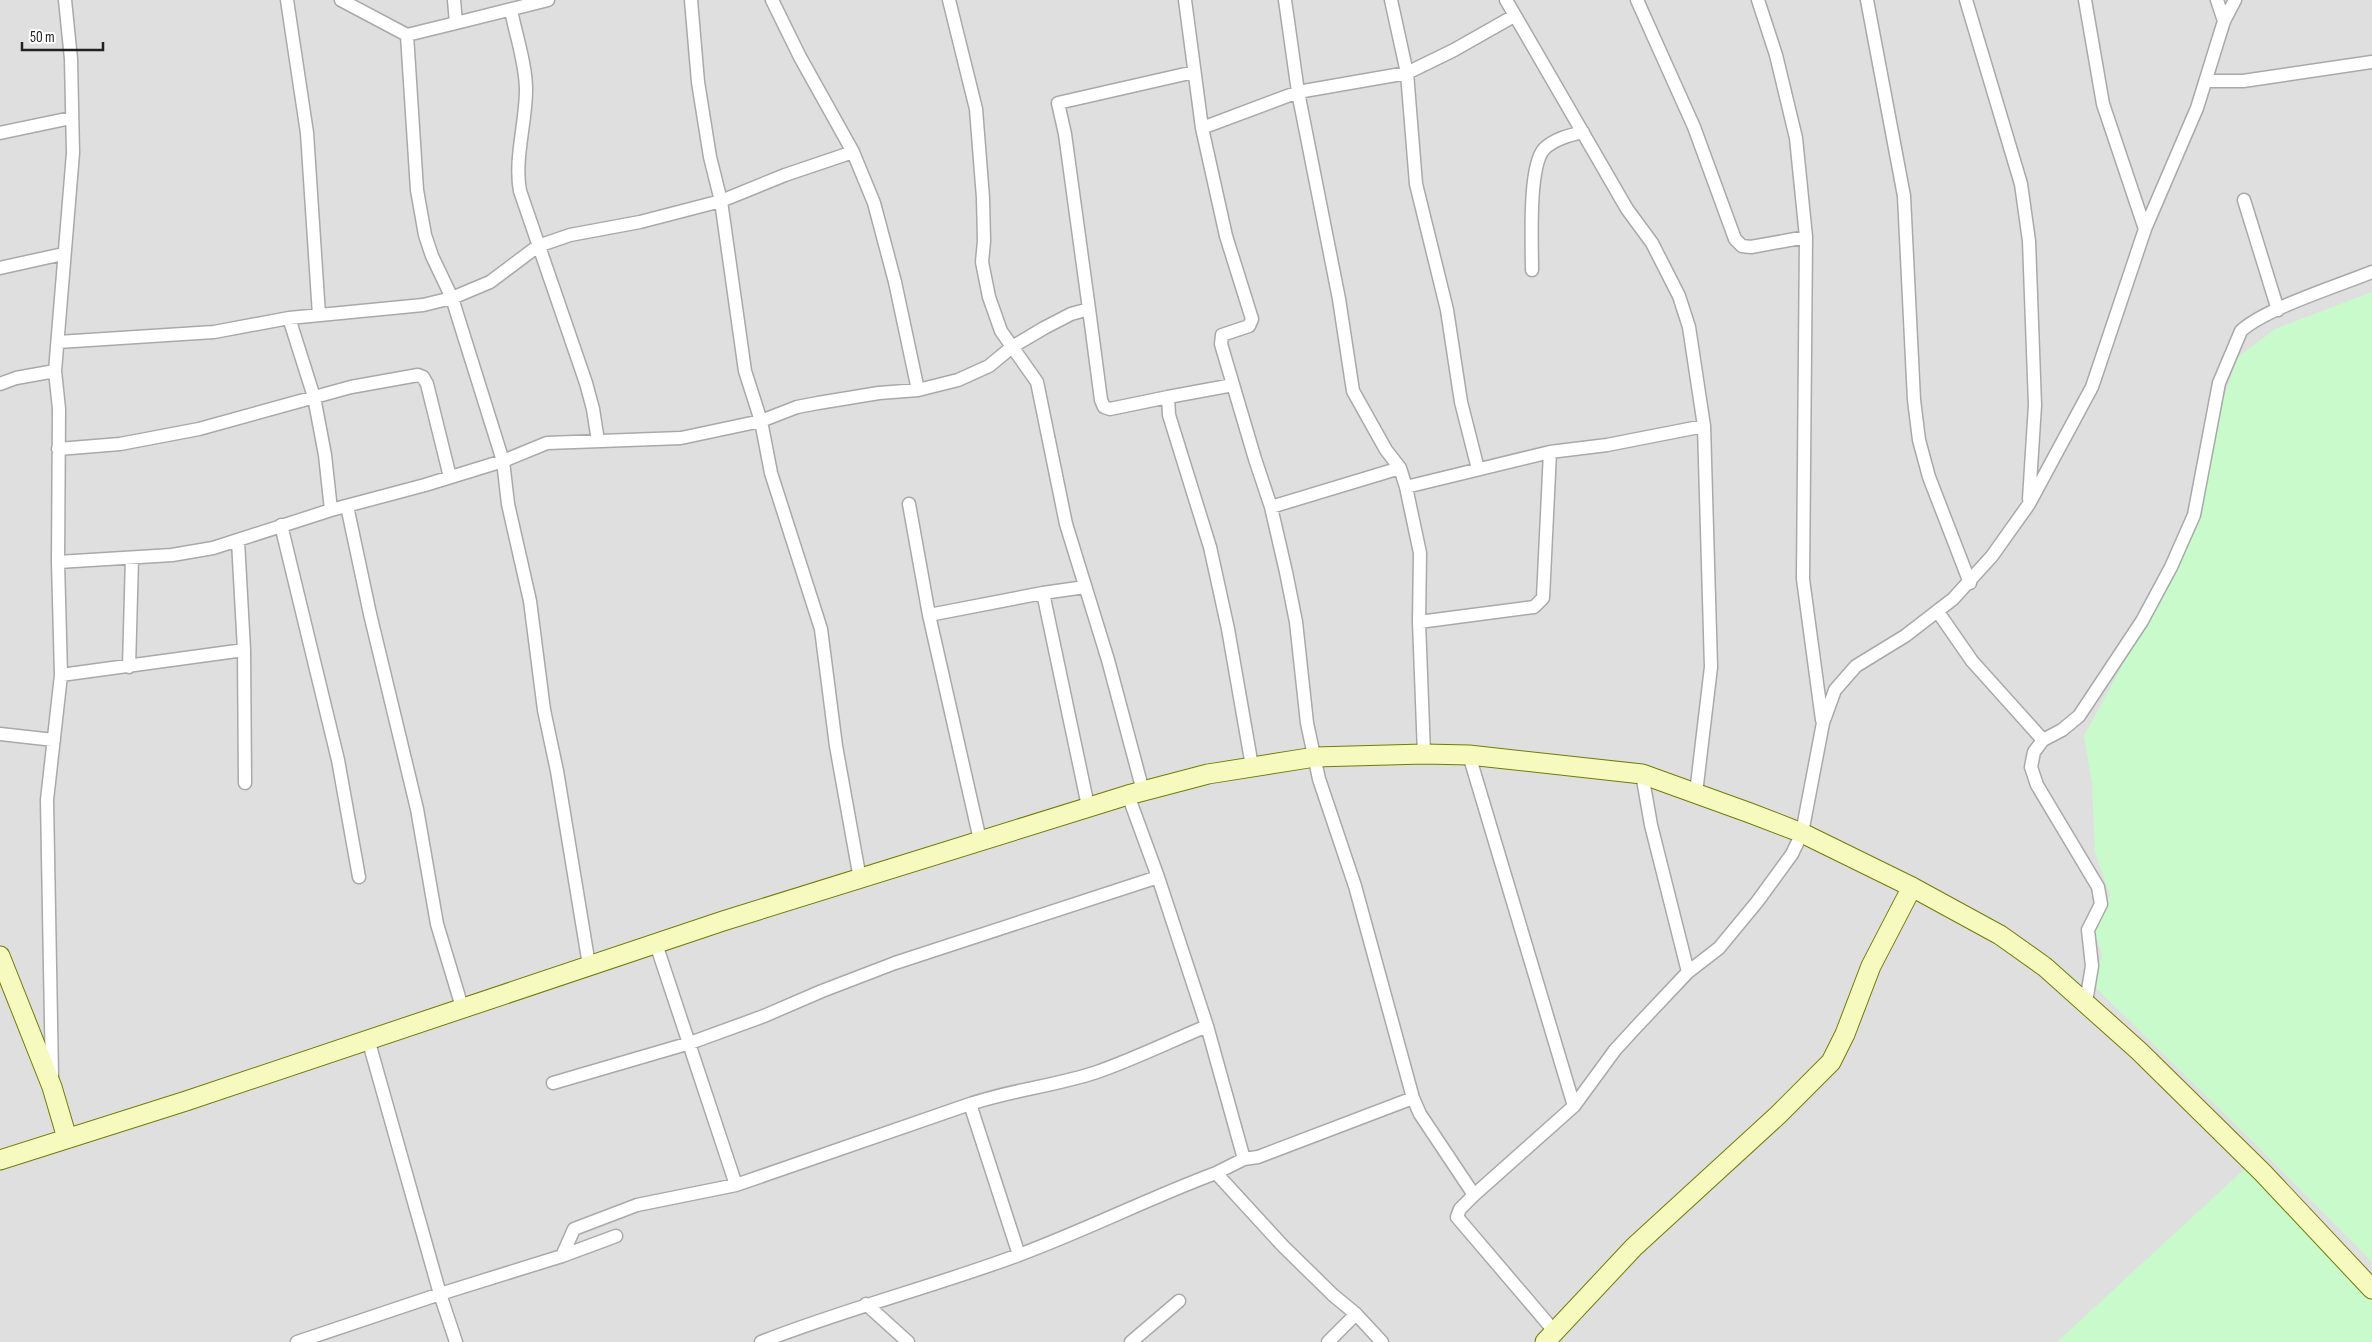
<svg xmlns="http://www.w3.org/2000/svg" width="2372" height="1342" viewBox="0 0 2372 1342" font-family="'Sofia Sans Condensed',sans-serif">
<rect width="100%" height="100%" fill="#f2efe9"/>
<path fill="#e0dfdf" d="M0,0H2372V1342H0Z"/>
<path fill="#c8facc" d="M2372,292V1262L2253,1142L2092,984L2102,955L2095,932L2110,895L2095,852L2092,783L2084,736L2156,603L2196,524L2214,425L2238,357L2275,329Z
M2251,1163L2372,1286V1342H2057Z"/>
<g fill="none" stroke-linecap="round" stroke-linejoin="round">
<defs>
<path id="street" d="M287,0L307,133L319,315
M341,0L407,35L456,23L454,0
M691,0L698,82L710,157L721,201L745,371L761,421L771,473L821,629L836,746L860,879
M949,0L976,109L983,198L984,241L982,262L989,297L1001,331L1037,382L1066,524L1108,660L1143,791
M1185,0L1202,128L1226,236L1252,319L1249,326L1222,335L1221,344L1255,459L1271,507L1286,572L1296,622L1307,723L1319,779L1355,886L1413,1098L1420,1114L1474,1195L1460,1209L1457,1217L1555,1332
M1285,0L1298,92L1339,299L1353,391L1386,450L1400,468
M1391,0L1407,73L1416,184L1447,310L1461,402L1478,469
M1506,0L1627,209L1652,243L1679,296L1689,327L1704,426L1711,667L1696,793
M1637,0L1694,127L1735,239L1742,246L1751,247L1806,237
M1758,0L1776,55L1796,138L1806,237L1803,579L1822,720
M1867,0L1904,196L1914,400L1919,440L1929,477L1970,583
M1966,0L2021,184L2029,241L2035,405L2029,499
M2085,0L2103,104L2145,229
M2217,0L2224,21
M511,10C516,36 526,64 526,90C526,122 514,160 520,191L586,383L593,409L598,441
M456,23L548,0
M407,35L417,190L425,235L432,256L452,298L503,461L508,504L530,601L544,710L557,771L589,965
M2207,81H2243L2372,62
M1202,128L1298,92L1407,73L1454,50L1514,16
M0,133L71,118
M853,152L874,203L895,282L918,390
M2244,200L2278,310
M0,268L63,254
M1532,270C1532,244 1528,167 1544,149C1554,139 1570,135 1583,132
M1089,309L1101,400L1104,407L1110,409L1168,397L1169,415L1210,547L1228,629L1252,766
M289,318L314,397L325,455L331,510
M58,342L214,332L289,318L423,305L452,298L490,282L538,246L570,235L640,222L721,201L785,175L853,152L800,57L772,0
M0,384L16,378L55,371
M1168,397L1233,385
M58,449L120,444L199,429L351,387L418,375L423,377L427,384L450,477
M1406,487L1550,452L1607,445L1704,426
M909,504L929,615
M347,506L370,614L417,809L437,924L462,1007
M1271,507L1400,468L1406,487L1420,553L1419,622L1424,754
M281,525L338,760L359,877
M238,541L244,650L245,783
M58,562L172,555L213,548L331,510L425,485L503,461L547,443L681,438L761,421L797,407L818,403L879,393L918,390L958,380L989,366L1012,347L1044,328L1071,314L1089,309L1065,134L1058,103L1194,72
M1043,593L1085,587
M1938,612L1972,661L2043,740
M1419,622L1534,607L1543,598L1550,452
M129,667L132,558
M61,675L244,650
M0,734L54,740
M1469,755L1574,1106L1474,1195
M1642,774L1651,825L1688,972
M1128,795L1158,877L1207,1026L1244,1159
M980,840L929,615L1043,593L1088,806
M656,944L736,1185
M2086,1002L2092,966L2088,930L2101,904L2098,887L2037,785L2031,767L2034,752L2043,740L2062,730L2079,716L2142,621L2171,567L2194,515L2219,383L2241,331C2264,309 2340,285 2372,272
M368,1039L440,1294L456,1342
M52,1077L47,800L61,675L58,562L59,409L55,371L73,153L71,59L65,0
M553,1083L690,1043L764,1016L822,991L895,963L1158,877
M970,1104C1011,1090 1055,1086 1097,1072C1134,1059 1171,1041 1207,1026
M1574,1106L1615,1050L1637,1026L1688,972L1719,948L1757,902L1792,854L1802,833L1823,723L1835,690L1856,666L1905,636L1953,599L1992,556L2029,504L2092,387L2145,229L2197,108L2224,21L2235,0
M1216,1173L1283,1246L1333,1295L1356,1314L1382,1342
M562,1256L616,1236
M866,1304L908,1342
M297,1342L440,1294L562,1256L574,1229L637,1205L736,1185L970,1104L1019,1255
M761,1342C845,1309 932,1287 1016,1256C1084,1231 1149,1198 1216,1173L1244,1159L1258,1157L1413,1098
M1131,1342L1179,1301
M1328,1342L1356,1314"/>
<path id="secondary" d="M0,956L52,1087L67,1138
M0,1160L186,1101L723,921L1128,795L1208,774L1315,757L1424,754L1469,755L1642,774L1750,813L1802,833L1912,887L2000,935L2045,967L2139,1051L2263,1173L2372,1289
M1545,1342L1634,1247L1778,1115L1831,1062L1845,1034L1871,966L1912,887"/>
</defs>
<use href="#street" stroke="#a9a9a9" stroke-width="15"/>
<use href="#secondary" stroke="#707d05" stroke-width="21"/>
<use href="#street" stroke="#fff" stroke-width="12"/>
<use href="#secondary" stroke="#f7fabf" stroke-width="19"/>
</g>
<path d="M22 42v8h81v-8" fill="none" stroke="#222222" stroke-width="2.5"/>
<text x="30" y="42" font-size="15" fill="#222222" stroke="#ffffff" stroke-width="4" paint-order="stroke">50 m</text>
</svg>
